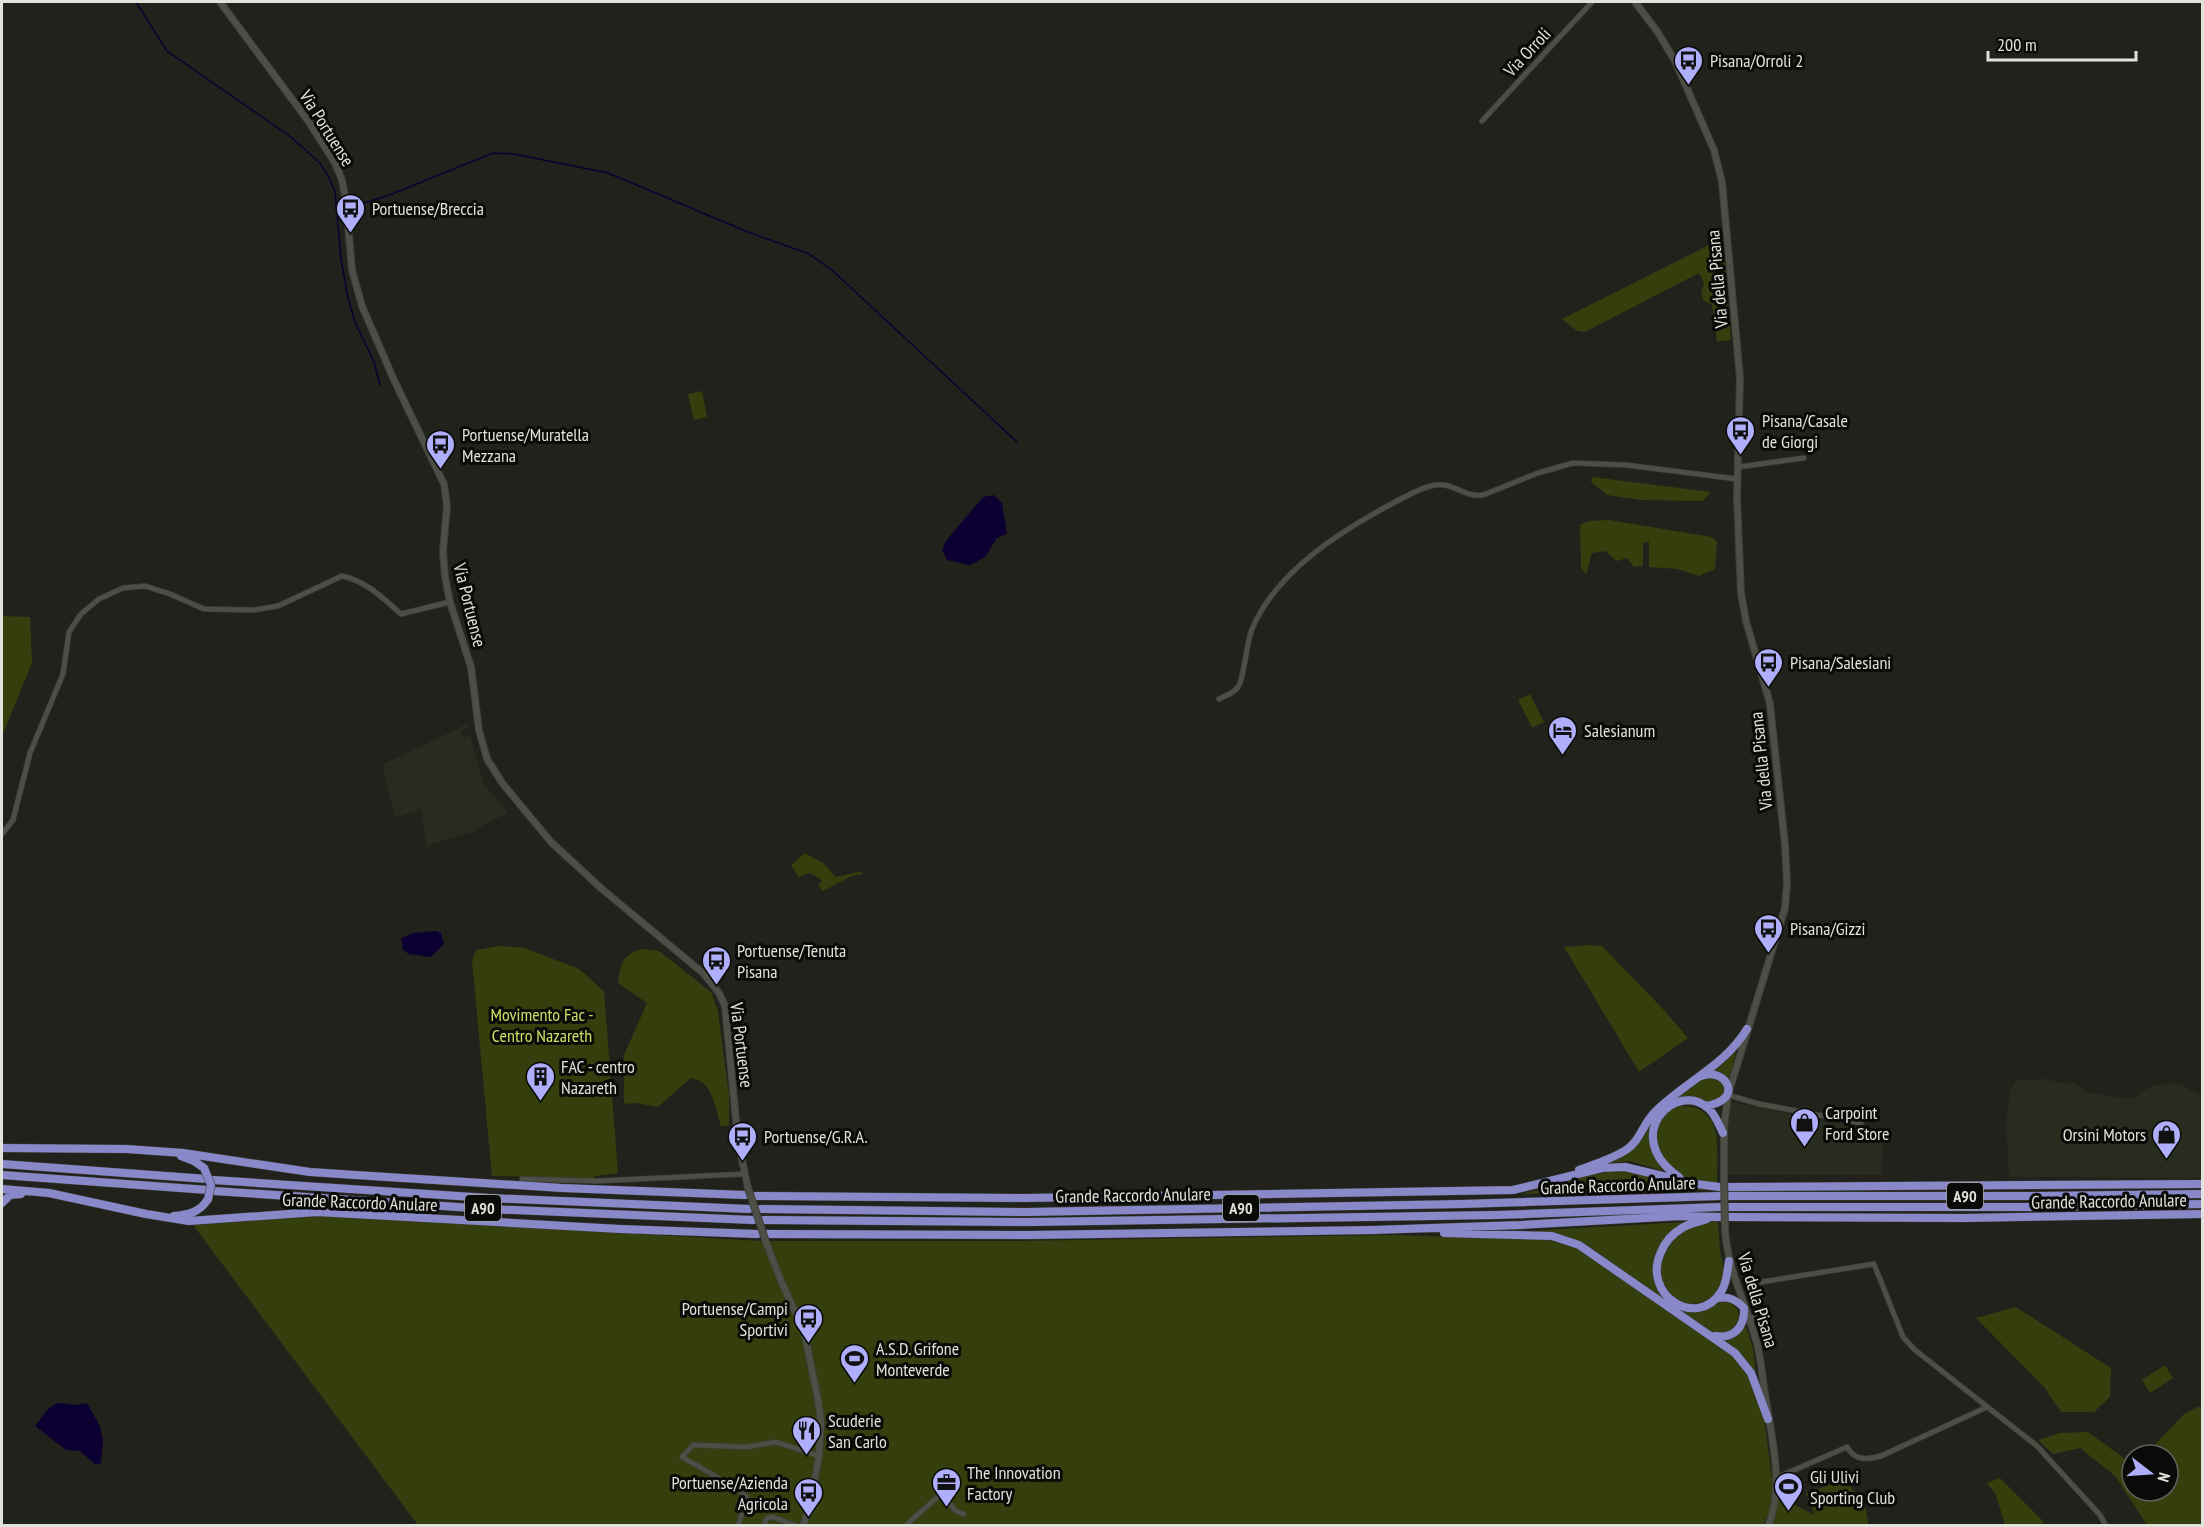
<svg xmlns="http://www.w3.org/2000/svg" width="2204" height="1527" viewBox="0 0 2204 1527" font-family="'PT Sans Narrow',sans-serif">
<rect width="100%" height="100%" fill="#20221b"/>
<path fill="#282c1e" d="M467,724L468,728L460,731L462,738L470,736L484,784L508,812L472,832L426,846L421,809L395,818L382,765Z
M2045,1079L2067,1084L2074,1083L2087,1092L2119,1098H2133L2151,1086L2171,1083L2182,1085L2198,1094L2202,1097V1178L2009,1177L2006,1123L2010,1090L2015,1081L2019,1080Z
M1731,1102L1860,1128H1883L1882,1175H1727V1125Z"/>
<path fill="#353e0d" d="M1711,244L1724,249L1731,340L1717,342L1712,305L1704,301L1701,293L1704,283L1699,273L1585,332L1577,331L1562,319Z
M702,391L707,417L694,420L688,394Z
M1592,477L1711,492L1702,501L1641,500L1607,495L1591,482Z
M1609,520L1712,537L1717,542L1715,569L1699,576L1677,569L1649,567V542L1643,543V566L1634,567L1627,558L1617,561L1605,551L1592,553L1586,575L1581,568L1580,525L1588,521Z
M2,616L30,617L32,663L2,736Z
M1530,694L1544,722L1532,728L1518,700Z
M805,853L823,863L836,877L862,871L863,874L852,876L823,891L818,886L822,880L810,873L799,877L791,865Z
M1591,945L1602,946L1663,1009L1688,1038L1639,1072L1564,947Z
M500,946L525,948L579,969L604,991L618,1173L595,1176L594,1178L492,1176L472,961L476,950Z
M644,949L659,951L711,992L718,1011L729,1095V1126H721C715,1108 713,1081 691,1078L658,1107L636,1103L624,1104V1055L647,1003L618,983C621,963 622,953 644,949Z
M1737,1048L1728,1082L1708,1072Z
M1712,1078L1722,1083L1726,1095L1710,1102L1698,1100L1671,1102L1698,1081Z
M1678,1106C1725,1104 1717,1148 1717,1182C1706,1182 1694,1181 1684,1177C1655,1165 1644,1120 1678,1106Z
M1651,1123C1646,1143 1653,1154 1663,1171L1630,1161L1610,1163L1635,1148Z
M1616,1171C1649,1171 1680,1186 1713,1190L1521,1194L1594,1174Z
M318,1216L761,1241H1016L1393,1235L1548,1240L1584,1251L1731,1353L1752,1381L1764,1417L1773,1487L1769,1513L1762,1526L418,1525L193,1225Z
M1718,1221C1719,1231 1719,1240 1720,1249C1721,1258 1725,1268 1723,1277C1722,1286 1716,1294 1708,1299C1694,1308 1671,1303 1663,1288C1659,1280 1659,1269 1662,1261C1671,1232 1689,1224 1718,1221Z
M1686,1222C1658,1236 1639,1276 1666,1301L1586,1244C1561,1233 1537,1233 1511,1232Z
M1719,1301C1749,1299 1742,1339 1717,1334C1707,1332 1687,1314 1678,1308C1693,1311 1704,1309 1719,1301Z
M2016,1307L2111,1368L2110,1397L2094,1412H2061L2044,1387L1976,1318Z
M1746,1326L1753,1349L1756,1375L1743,1356L1723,1340L1735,1337Z
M2165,1365L2173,1378L2150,1393L2142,1380Z
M2198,1407H2202V1525H2147L2115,1476L2080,1448L2053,1454L2038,1440L2060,1433L2088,1432L2132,1464V1491H2168V1455H2145L2185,1413Z
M2000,1478L2042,1520L2045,1525H2005L1996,1495L1987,1483Z
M1844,1480L1864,1502L1869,1525L1764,1526L1779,1497L1815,1515L1806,1493Z"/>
<path fill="#0c0032" d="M994,495L1002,503L1007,534L997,538L985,557L970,565L947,560L942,550L946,541L983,497Z
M436,931L441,933L444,944L431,957L409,954L403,950L401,938L413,933Z
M57,1403L75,1405L87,1403L100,1426L103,1440L101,1463L96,1465L80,1451L66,1450L35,1426L49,1408Z"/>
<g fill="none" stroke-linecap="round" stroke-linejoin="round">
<path stroke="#0c0032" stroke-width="1.5" d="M136,2L167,51L291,137L320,163L327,174L335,191L341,259L348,298L355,322L374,362L380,385
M336,203H345
M350,203H364L387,196L493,153L514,154L608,173L748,232L809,254L833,271L1017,442"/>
<defs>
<path id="street" d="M1482,121L1592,2
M1738,467L1804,458
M1219,699C1225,696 1234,693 1238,687C1244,680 1246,644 1252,629C1277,570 1342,530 1397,501C1409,495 1422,487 1435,485C1453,482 1465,498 1483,495L1538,473L1573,463L1626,465L1737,479
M2,834L13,820L30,753L63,674L69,632L81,614L99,599L123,588L145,586L170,594L204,609L254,610L278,606L342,576C366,581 383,598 401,614L450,602
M1728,1095L1759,1104L1861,1123
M522,1179L597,1181L744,1174
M1750,1323L1757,1310L1755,1283L1874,1264L1903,1337L1915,1350L2037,1446L2100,1515L2106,1526
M1776,1478L1847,1447C1855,1461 1867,1460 1881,1456L1987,1407
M738,1526L747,1497L736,1488L682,1457L693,1445L747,1447L776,1442L819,1456
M764,1526L767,1518L773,1517L797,1526
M905,1526L941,1494L956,1511L964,1514"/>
<path id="secondary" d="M220,2L309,122L335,163L342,180L346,202L352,270L362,306L394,380L444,484L447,506L443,551L445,577L450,602L471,667L479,730L487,759L503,784L551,842L602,889L703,973L719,993L725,1006L738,1141L748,1188
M1635,2L1657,31L1675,61L1714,150L1722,182L1740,378L1737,498L1741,593L1746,621L1770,704L1785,845L1787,883L1785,908L1728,1095L1724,1127V1175
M1725,1230C1728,1271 1745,1301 1756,1340C1761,1357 1762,1376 1765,1394C1771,1435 1785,1487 1768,1526
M766,1242L781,1281L804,1331L818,1400L821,1422L819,1456L810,1505L803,1526"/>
<path id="highway" d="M1701,1076C1724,1066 1747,1100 1705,1106
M2,1148L127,1149L183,1153L310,1172L371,1176L562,1188L745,1195
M181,1156L194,1161L204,1168
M2,1164L207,1179
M1579,1170C1595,1164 1612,1159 1626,1150C1640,1141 1643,1124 1654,1113C1683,1083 1725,1066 1747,1029
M2,1175L208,1190
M1679,1177C1619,1136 1677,1078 1709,1109C1716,1116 1719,1125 1723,1133
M213,1180L489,1198L749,1209
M1727,1187L2202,1184
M2,1189L49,1193L146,1214L189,1221L317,1212L620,1229L757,1234
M214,1191L488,1209L753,1220
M756,1196L1026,1198L1513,1190L1602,1168L1625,1167L1696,1184L1720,1187
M1728,1196H2025L2202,1194
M2,1203L10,1195L21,1194
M1728,1207H2029L2202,1204
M761,1209L1027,1212L1462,1204L1720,1196
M174,1216C189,1215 200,1212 208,1199
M1728,1217L1965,1218L2202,1214
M1707,1219C1699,1222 1690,1223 1682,1228C1672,1234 1665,1242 1661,1252C1641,1295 1697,1330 1721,1292C1727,1283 1727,1272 1729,1261
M764,1220L1030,1222L1497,1215L1720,1207
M1444,1233L1552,1236L1579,1245L1735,1353L1751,1373L1768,1419
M768,1234L1030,1235L1373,1230L1521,1225L1680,1216L1720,1217
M1715,1336C1734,1339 1745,1327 1744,1308C1736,1299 1728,1296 1717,1298"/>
</defs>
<use href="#street" stroke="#3d3f39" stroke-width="6"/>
<use href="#secondary" stroke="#3d3f39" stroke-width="8"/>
<use href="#highway" stroke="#3d3f39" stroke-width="9"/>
<use href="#street" stroke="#4d4f46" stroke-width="4.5"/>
<use href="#secondary" stroke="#4d4f46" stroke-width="6"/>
<use href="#highway" stroke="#8988c9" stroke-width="8"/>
<defs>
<path id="secondary-bridge" d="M1724,1175L1725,1230
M748,1188L766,1242"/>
<path id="highway-bridge" d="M204,1168L211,1185L208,1199"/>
</defs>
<use href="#secondary-bridge" stroke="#3d3f39" stroke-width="8" stroke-linecap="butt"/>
<use href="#highway-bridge" stroke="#3d3f39" stroke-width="9" stroke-linecap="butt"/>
<use href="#secondary-bridge" stroke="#4d4f46" stroke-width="6"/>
<use href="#highway-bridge" stroke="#8988c9" stroke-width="8"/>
</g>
<defs>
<symbol id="bus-pin" viewBox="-11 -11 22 30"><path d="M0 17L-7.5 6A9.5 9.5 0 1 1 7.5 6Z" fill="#afaefa" stroke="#0a0b08"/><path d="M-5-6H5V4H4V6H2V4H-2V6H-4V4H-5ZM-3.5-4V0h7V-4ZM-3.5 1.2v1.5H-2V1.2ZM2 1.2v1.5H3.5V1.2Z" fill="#111"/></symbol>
<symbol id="hotel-pin" viewBox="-11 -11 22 30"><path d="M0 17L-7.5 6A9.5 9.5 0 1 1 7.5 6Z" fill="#afaefa" stroke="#0a0b08"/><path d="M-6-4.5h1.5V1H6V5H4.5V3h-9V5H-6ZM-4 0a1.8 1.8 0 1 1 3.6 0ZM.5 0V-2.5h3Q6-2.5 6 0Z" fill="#111"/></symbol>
<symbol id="building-pin" viewBox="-11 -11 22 30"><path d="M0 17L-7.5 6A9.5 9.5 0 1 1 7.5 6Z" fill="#afaefa" stroke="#0a0b08"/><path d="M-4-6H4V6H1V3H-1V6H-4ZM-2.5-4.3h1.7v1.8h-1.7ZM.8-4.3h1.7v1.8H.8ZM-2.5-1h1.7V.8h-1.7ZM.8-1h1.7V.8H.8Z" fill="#111"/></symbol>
<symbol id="shop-pin" viewBox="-11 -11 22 30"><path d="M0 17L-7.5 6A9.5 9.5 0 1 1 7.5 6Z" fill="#afaefa" stroke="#0a0b08"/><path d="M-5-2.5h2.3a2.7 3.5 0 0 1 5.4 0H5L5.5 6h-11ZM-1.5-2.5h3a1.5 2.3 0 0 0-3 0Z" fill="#111"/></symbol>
<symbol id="stadium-pin" viewBox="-11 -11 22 30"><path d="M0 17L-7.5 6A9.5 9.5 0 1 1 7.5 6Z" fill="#afaefa" stroke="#0a0b08"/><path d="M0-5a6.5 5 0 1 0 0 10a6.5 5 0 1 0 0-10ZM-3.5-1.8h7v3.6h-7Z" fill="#111"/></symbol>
<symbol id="restaurant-pin" viewBox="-11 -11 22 30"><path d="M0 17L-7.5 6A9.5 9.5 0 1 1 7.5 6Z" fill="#afaefa" stroke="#0a0b08"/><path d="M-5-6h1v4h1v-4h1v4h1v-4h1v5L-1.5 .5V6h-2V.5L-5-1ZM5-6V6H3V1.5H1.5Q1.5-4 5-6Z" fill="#111"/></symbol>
<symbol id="office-pin" viewBox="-11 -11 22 30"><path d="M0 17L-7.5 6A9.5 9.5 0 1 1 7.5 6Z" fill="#afaefa" stroke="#0a0b08"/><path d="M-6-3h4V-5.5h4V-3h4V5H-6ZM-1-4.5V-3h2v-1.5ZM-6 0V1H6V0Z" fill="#111"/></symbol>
</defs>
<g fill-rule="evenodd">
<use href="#bus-pin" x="1672" y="44" width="33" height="45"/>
<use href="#bus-pin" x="334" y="192" width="33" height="45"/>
<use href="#bus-pin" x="1724" y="414" width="33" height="45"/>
<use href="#bus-pin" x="424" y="428" width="33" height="45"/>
<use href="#bus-pin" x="1752" y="646" width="33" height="45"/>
<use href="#hotel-pin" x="1546" y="714" width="33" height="45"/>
<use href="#bus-pin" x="1752" y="912" width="33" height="45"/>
<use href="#bus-pin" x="700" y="944" width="33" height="45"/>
<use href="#building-pin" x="524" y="1060" width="33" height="45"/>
<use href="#shop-pin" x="1788" y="1106" width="33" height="45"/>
<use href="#shop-pin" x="2150" y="1118" width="33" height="45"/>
<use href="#bus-pin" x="726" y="1120" width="33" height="45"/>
<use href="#bus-pin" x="792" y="1302" width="33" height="45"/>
<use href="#stadium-pin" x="838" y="1342" width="33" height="45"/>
<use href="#restaurant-pin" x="790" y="1414" width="33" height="45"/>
<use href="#office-pin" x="930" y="1466" width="33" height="45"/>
<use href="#stadium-pin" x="1772" y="1470" width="33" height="45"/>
<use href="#bus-pin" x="792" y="1476" width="33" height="45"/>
</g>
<g text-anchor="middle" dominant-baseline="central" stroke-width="6" stroke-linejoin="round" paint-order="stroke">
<g fill="#0a0b08" stroke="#a0a29c" stroke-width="1.5">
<rect x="1947" y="1183" width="36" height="26" rx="4.5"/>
<rect x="465" y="1195" width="36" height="26" rx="4.5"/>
<rect x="1223" y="1195" width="36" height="26" rx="4.5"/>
</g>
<g font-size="16" font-weight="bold" fill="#e0e2dc">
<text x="1965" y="1196">A90</text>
<text x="483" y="1208">A90</text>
<text x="1241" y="1208">A90</text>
</g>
<g font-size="18" fill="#e0e2dc" stroke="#0a0b08">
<text transform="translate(1527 52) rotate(-47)">Via Orroli</text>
<text transform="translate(327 128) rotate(58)">Via Portuense</text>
<text transform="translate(1717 279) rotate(-95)">Via della Pisana</text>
<text transform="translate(470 605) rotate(76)">Via Portuense</text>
<text transform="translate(1761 761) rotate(-96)">Via della Pisana</text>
<text transform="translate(742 1045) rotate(83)">Via Portuense</text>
<text transform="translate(1618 1185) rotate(-2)">Grande Raccordo Anulare</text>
<text transform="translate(1133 1195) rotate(-1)">Grande Raccordo Anulare</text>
<text transform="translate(2109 1201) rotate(-1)">Grande Raccordo Anulare</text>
<text transform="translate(360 1202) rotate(2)">Grande Raccordo Anulare</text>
<text transform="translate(1758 1300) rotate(73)">Via della Pisana</text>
</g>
<g font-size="18" fill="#e0e2dc" stroke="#0a0b08" text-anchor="start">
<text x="1710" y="60">Pisana/Orroli 2</text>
<text x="372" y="208">Portuense/Breccia</text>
<text x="1762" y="420">Pisana/Casale<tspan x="1762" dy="21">de Giorgi</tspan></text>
<text x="462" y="434">Portuense/Muratella<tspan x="462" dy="21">Mezzana</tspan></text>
<text x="1790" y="662">Pisana/Salesiani</text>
<text x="1584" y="730">Salesianum</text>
<text x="1790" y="928">Pisana/Gizzi</text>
<text x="737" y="950">Portuense/Tenuta<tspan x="737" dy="21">Pisana</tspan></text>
<text x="561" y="1066">FAC - centro<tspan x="561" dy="21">Nazareth</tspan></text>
<text x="1825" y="1112">Carpoint<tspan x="1825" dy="21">Ford Store</tspan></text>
<text x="2146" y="1134" text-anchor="end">Orsini Motors</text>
<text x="764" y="1136">Portuense/G.R.A.</text>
<text x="788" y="1308" text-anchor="end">Portuense/Campi<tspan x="788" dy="21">Sportivi</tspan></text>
<text x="876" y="1348">A.S.D. Grifone<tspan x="876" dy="21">Monteverde</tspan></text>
<text x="828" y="1420">Scuderie<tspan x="828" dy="21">San Carlo</tspan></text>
<text x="967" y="1472">The Innovation<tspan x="967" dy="21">Factory</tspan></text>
<text x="1810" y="1476">Gli Ulivi<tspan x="1810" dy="21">Sporting Club</tspan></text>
<text x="788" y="1482" text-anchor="end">Portuense/Azienda<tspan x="788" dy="21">Agricola</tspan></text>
</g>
<g font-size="18" fill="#c8e164" stroke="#0a0b08">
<text x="542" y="1014">Movimento Fac -<tspan x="542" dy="21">Centro Nazareth</tspan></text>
</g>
</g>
<rect width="2204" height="1527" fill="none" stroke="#e0e2dc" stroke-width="6"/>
<g transform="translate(2150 1473) rotate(107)"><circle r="28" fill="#0a0b08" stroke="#60615d" stroke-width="1.5"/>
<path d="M0-4.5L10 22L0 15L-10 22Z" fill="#afaefa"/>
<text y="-9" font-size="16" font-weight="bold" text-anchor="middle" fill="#e0e2dc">N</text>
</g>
<path d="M1988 51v9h148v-9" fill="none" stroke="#e0e2dc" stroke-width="3"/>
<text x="1997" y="51" font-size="18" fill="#e0e2dc" stroke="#0a0b08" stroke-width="4.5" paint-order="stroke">200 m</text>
</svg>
